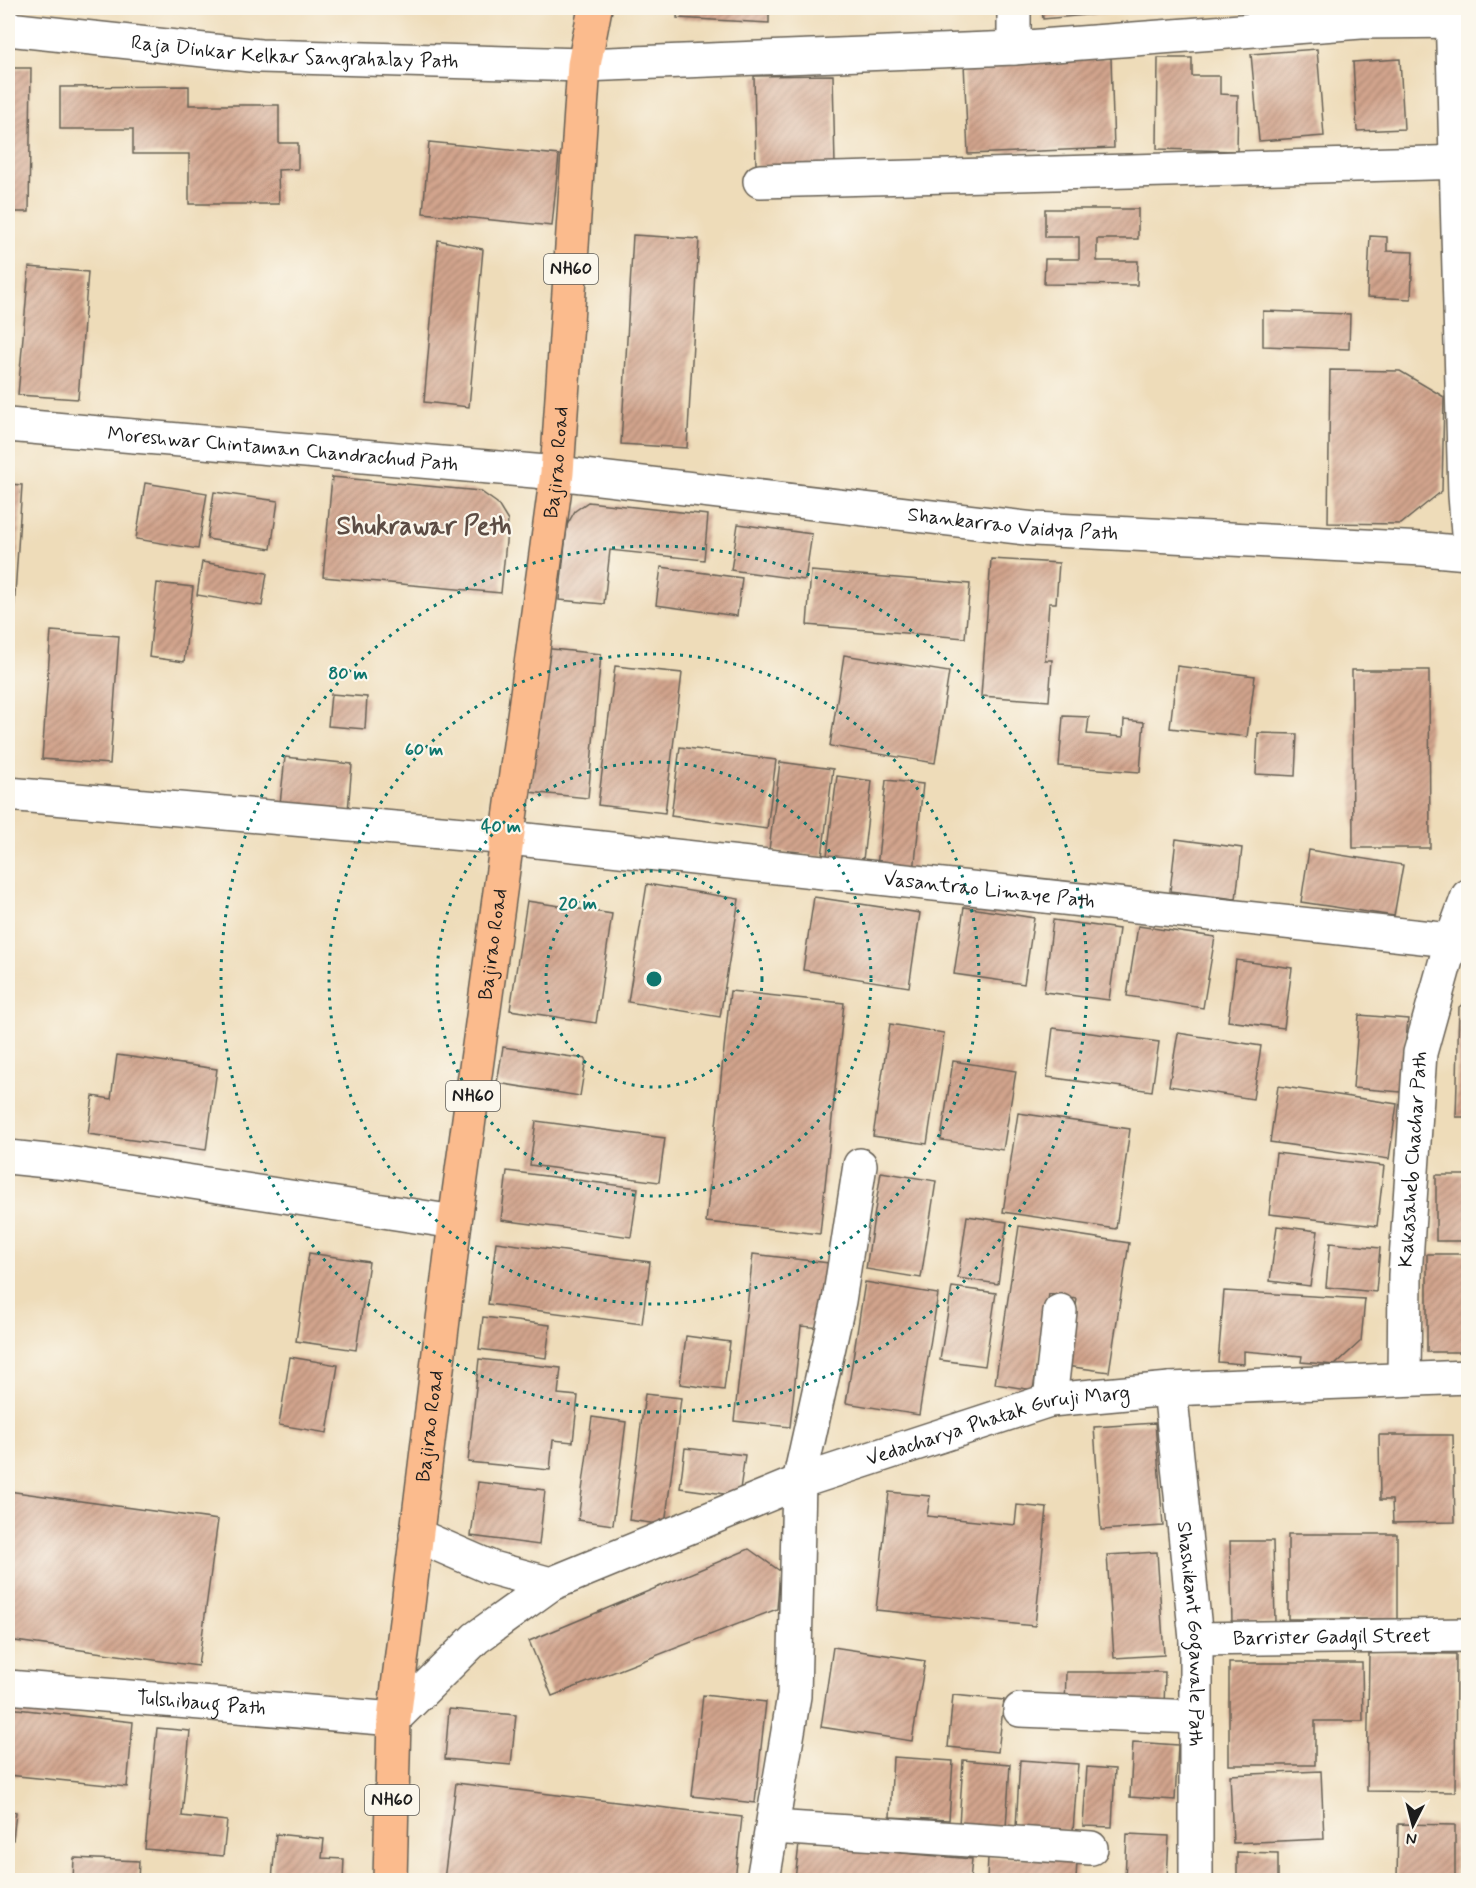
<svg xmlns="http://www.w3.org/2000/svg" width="1476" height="1888" viewBox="0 0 1476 1888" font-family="Mynerve,sans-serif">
<defs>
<pattern id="building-hatch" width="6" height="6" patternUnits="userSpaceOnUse" patternTransform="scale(1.5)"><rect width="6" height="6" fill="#d2a48d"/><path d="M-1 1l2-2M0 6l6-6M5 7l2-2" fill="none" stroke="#aa8572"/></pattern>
</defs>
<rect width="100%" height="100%" fill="#fbf7ec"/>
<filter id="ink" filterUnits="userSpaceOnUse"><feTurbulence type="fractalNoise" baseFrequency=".0167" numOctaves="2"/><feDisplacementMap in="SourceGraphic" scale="12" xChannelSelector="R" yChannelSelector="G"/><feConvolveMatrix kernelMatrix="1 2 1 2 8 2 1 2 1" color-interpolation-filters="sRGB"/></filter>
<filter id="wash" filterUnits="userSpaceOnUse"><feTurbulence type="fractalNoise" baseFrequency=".008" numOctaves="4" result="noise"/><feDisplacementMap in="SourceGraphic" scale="24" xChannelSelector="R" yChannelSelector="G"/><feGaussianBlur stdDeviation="1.35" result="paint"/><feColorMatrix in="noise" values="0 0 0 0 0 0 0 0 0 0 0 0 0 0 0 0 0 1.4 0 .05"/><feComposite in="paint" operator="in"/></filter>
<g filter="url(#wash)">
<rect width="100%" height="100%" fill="#eedcb9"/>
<g id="blocks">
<path fill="url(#building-hatch)" d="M678,8H769V23L677,18Z
M1042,8H1129V11L1043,19Z
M1317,49L1324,136L1259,141L1251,54Z
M1111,58L1114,148L968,154L964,63Z
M1158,58H1192V76H1220V94L1238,95L1237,151L1157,149Z
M1400,59L1404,129L1357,131L1353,62Z
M8,68H31L29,212H8Z
M833,75L835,166L756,167L754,76Z
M189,86V105H279V143H298V169L278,170L279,204H189V154H133V129H60V87Z
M429,142L559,155L552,226L423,213Z
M1045,209H1138V239H1097V261H1138L1137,285L1044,284L1045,259H1079V237H1045Z
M633,235L699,239L687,448L621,444Z
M1370,236L1387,237V251L1413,252L1411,299L1367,297Z
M438,240L483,249L469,407L424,402Z
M29,267L88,272L78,399L18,395Z
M1263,311L1350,314L1349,349L1263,346Z
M1330,370L1400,371L1444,397L1442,491L1401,524L1328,523Z
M332,477L480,491L497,503L508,521L501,593L323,577Z
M145,483L207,493L198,549L136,539Z
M8,484L22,485L14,610L8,609Z
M214,492L278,501L271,549L207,539Z
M588,502L708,515L704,560L610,550L604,604L559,600L567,525L575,511Z
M738,524L812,534L805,580L731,570Z
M991,559L1059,563L1056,603H1049L1045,660H1052L1049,701L981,696Z
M202,562L267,573L262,606L197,595Z
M661,567L742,578L737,616L656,605Z
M811,571L970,584L965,638L807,625Z
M157,583L193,587L184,662L149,657Z
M51,631L119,636L110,764L42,759Z
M542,648L601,654L588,798L529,792Z
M844,655L949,672L935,763L830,746Z
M615,666L682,673L665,813L598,805Z
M1177,666L1255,676L1247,737L1170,728Z
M1352,670H1429L1430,848H1353Z
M331,694L367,697L365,729L328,726Z
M1063,716L1089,717L1087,734L1123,737L1124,720L1144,722L1140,772L1059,766Z
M1258,733L1297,734L1295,776L1256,774Z
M680,747L776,760L767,829L671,816Z
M285,757L352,764L348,811L280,804Z
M780,762L833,769L822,857L769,850Z
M837,776L872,781L863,860L827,856Z
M886,780L923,784L914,872L877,868Z
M1176,839L1242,848L1236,899L1170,891Z
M1309,850L1403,865L1394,916L1301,902Z
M647,884L739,899L720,1017L628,1002Z
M814,897L920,913L909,987L803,970Z
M527,901L612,914L596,1023L510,1010Z
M964,907L1034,918L1024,984L954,974Z
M1053,920L1119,929L1109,1000L1044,992Z
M1138,926L1215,937L1203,1008L1127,996Z
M1236,960L1292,968L1284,1028L1228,1021Z
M730,991L844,1003L820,1234L706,1222Z
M1468,1000V1117H1456L1459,1007Z
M1359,1015L1408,1019L1401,1092L1353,1088Z
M890,1024L944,1033L927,1144L873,1136Z
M1053,1028L1159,1042L1152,1091L1047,1077Z
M1178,1033L1261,1046L1253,1099L1169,1086Z
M503,1047L586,1059L580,1096L497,1083Z
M117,1055L217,1069L206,1150L88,1134L93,1096L111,1099Z
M953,1061L1016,1071L1003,1150L941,1140Z
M1278,1086L1397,1104L1389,1159L1270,1142Z
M1018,1113L1130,1129L1116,1229L1003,1212Z
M536,1121L665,1138L659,1182L530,1165Z
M1276,1153L1384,1166L1377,1226L1269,1214Z
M507,1171L638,1188L631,1237L501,1220Z
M881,1172L936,1181L921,1278L866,1269Z
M1436,1175H1468V1241H1436Z
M967,1216L1007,1222L998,1284L958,1278Z
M1019,1226L1129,1243L1109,1372L1066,1366L1077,1299L1049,1294L1033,1390L995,1384Z
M1277,1226L1318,1231L1310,1286L1270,1281Z
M496,1242L650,1262L642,1324L488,1304Z
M1330,1243L1380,1248L1376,1292L1326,1287Z
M309,1253L369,1262L356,1350L296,1341Z
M753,1254L829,1263L822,1328L801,1326L790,1427L734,1421Z
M1427,1254H1468V1352H1427Z
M865,1282L938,1294L919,1415L846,1403Z
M952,1287L996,1293L985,1366L940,1360Z
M1224,1291L1365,1299L1361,1341L1335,1365L1301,1362L1302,1356L1244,1351V1364L1218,1362Z
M483,1317L550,1325L546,1358L479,1349Z
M686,1336L730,1342L724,1390L680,1384Z
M290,1357L338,1365L327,1433L279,1425Z
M479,1359L561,1368L558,1394L578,1396L573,1442L553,1440L550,1470L468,1462Z
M645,1394L681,1398L665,1525L629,1520Z
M592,1417L626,1422L613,1525L578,1520Z
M1155,1423L1163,1526L1101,1530L1094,1427Z
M1379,1435H1453L1455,1522L1393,1523L1392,1500H1380Z
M685,1448L745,1455L739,1496L680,1488Z
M478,1482L545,1490L539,1545L471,1536Z
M8,1491L218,1520L198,1666L8,1640Z
M889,1492L930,1496L927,1516L1015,1525L1017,1505L1047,1508L1035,1626L876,1610Z
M1288,1534H1397V1619H1288Z
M1230,1541H1273L1275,1622L1232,1623Z
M749,1549L780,1571L777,1609L552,1696L529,1641Z
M1157,1552L1164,1655L1114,1658L1107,1555Z
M833,1647L925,1661L912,1741L821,1727Z
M1369,1653L1456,1654L1455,1792L1367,1791Z
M1229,1663H1362L1363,1721H1315V1765H1229Z
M1066,1672H1165L1164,1708H1065Z
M703,1695L766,1702L755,1803L692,1796Z
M953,1695L1004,1700L998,1752L948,1747Z
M8,1708L133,1722L127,1787L8,1775Z
M449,1709L516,1715L511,1765L445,1759Z
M157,1728L190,1731L182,1816L227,1821L223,1856L145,1849Z
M1133,1742L1178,1745L1175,1800L1130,1797Z
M893,1757L953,1761L949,1820L890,1817Z
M963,1760L1010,1764L1006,1828L959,1825Z
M1020,1760L1078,1764L1073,1831L1016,1827Z
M1087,1767L1115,1769L1112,1827L1083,1826Z
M1321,1771L1324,1839L1233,1843L1230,1775Z
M456,1783L742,1817L735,1880H444Z
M8,1811L16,1812L13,1840H8Z
M1398,1824L1455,1825V1880H1397Z
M276,1834L324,1839L322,1858L344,1859L343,1880H272Z
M1127,1834L1169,1836L1167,1880H1125Z
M799,1844L972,1859L970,1880H795Z
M1237,1852L1278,1853V1880H1237Z
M988,1857L1077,1860L1076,1880H987Z
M74,1858L139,1861L138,1880H73Z
M8,1863H11L9,1880H8Z"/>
</g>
</g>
<g filter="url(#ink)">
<use href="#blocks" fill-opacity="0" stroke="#665f53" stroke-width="1.5"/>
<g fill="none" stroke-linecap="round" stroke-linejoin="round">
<defs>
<g id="minor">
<path d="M1014,8V48"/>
<path d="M1452,8L1465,495L1468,533"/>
<path id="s1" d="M8,29L260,56L584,65L1014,48L1361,22L1468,21"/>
<path d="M760,181L1468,162"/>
<path id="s2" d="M8,425L557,473L1034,529L1423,549L1468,553"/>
<path id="s3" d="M8,794L509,838L1468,942"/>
<path d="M8,1157L67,1163L455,1222"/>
<path id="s4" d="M1404,1379L1405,1275L1420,1053L1451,942L1468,896"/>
<path id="s5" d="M1170,1389L1196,1639V1880"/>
<path d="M1050,1400L1060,1311"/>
<path d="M416,1535L492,1568L551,1584"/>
<path id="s6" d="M1196,1639L1468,1635"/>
<path id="s7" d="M8,1687L394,1719L476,1638L551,1584L799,1482L1050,1400L1170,1389L1468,1377"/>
<path d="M1020,1710L1196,1717"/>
<path d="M773,1827L1091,1848"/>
<path d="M763,1880L794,1696L799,1482L839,1301L860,1165"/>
</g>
<g id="highway">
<path id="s8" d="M390,1880L394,1719L455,1222L557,473L584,65L595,8"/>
</g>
</defs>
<use href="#minor" stroke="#665f53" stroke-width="36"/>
<use href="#highway" stroke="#665f53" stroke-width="36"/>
<use href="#minor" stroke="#fff" stroke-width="33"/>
<use href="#highway" stroke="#fbbb8d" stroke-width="33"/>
</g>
</g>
<g fill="none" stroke="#0f766e" stroke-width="3" stroke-dasharray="3 6">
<circle cx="654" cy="979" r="108"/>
<circle cx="654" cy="979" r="217"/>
<circle cx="654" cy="979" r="325"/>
<circle cx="654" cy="979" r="433"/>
</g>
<g text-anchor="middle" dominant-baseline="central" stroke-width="4.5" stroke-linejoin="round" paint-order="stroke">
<g fill="#fbf7ec" stroke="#5f5e5a" stroke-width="1.5">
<rect x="544" y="254" width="54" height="30" rx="4.5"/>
<rect x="446" y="1081" width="54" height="30" rx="4.5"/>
<rect x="365" y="1785" width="54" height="30" rx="4.5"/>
</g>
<g font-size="18" font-weight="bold" fill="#1c1c1c">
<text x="571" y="269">NH60</text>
<text x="473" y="1096">NH60</text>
<text x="392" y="1800">NH60</text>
</g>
<g font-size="20" fill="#1c1c1c" stroke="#fbf7ec">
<text stroke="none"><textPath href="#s1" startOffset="288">Raja Dinkar Kelkar Sangrahalay Path</textPath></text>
<text stroke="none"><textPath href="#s2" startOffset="276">Moreshwar Chintaman Chandrachud Path</textPath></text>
<text stroke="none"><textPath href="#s8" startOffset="1428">Bajirao Road</textPath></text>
<text stroke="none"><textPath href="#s2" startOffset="1010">Shankarrao Vaidya Path</textPath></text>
<text stroke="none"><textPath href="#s3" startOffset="986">Vasantrao Limaye Path</textPath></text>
<text stroke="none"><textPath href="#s8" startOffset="942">Bajirao Road</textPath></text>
<text stroke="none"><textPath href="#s4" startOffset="220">Kakasaheb Chachar Path</textPath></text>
<text stroke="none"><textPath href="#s8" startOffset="456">Bajirao Road</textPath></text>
<text stroke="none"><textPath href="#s7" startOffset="1071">Vedacharya Phatak Guruji Marg</textPath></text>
<text stroke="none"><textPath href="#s5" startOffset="246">Shashikant Gogawale Path</textPath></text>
<text stroke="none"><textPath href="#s6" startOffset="136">Barrister Gadgil Street</textPath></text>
<text stroke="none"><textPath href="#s7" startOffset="194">Tulshibaug Path</textPath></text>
</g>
<g font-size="26" font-weight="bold" fill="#5c4c44" stroke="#fbf7ec">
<text x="424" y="527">Shukrawar Peth</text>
</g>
</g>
<circle cx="654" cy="979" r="9" fill="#0f766e" stroke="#fbf7ec" stroke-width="3"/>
<g font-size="18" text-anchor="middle" font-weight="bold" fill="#0f766e" stroke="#fbf7ec" stroke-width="4.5" stroke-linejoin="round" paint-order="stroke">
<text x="348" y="679">80 m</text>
<text x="424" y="755">60 m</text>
<text x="501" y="832">40 m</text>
<text x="578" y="909">20 m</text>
</g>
<rect width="1476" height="1888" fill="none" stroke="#fbf7ec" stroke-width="30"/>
<g transform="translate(1413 1825) rotate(186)" stroke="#fbf7ec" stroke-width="4.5" paint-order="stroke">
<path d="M0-4.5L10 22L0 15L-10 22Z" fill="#1c1c1c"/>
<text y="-9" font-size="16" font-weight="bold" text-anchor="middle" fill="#1c1c1c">N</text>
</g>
</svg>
